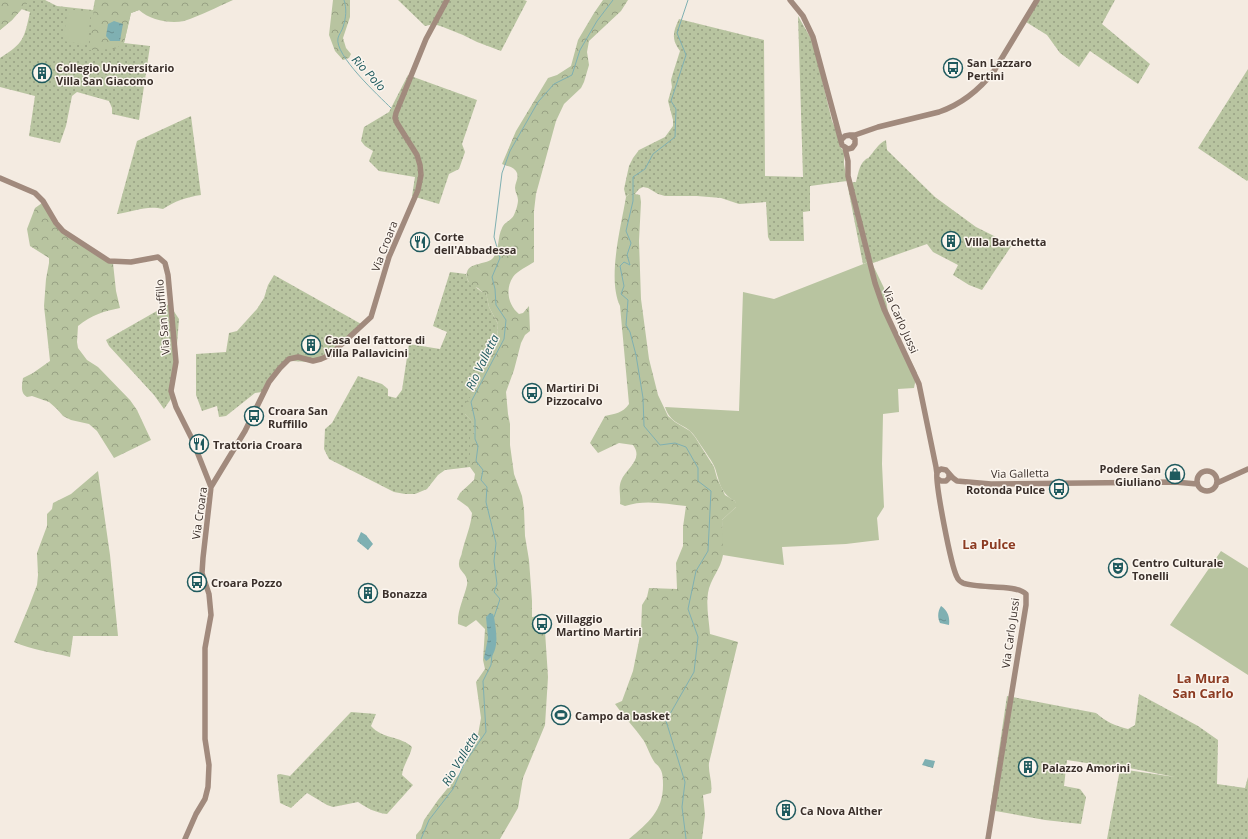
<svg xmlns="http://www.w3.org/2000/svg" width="1248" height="839" viewBox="0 0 1248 839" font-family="'Open Sans',sans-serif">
<defs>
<pattern id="grass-dots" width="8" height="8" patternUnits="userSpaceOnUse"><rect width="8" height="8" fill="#b8c4a0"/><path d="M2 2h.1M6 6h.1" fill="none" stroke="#97a083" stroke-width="1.8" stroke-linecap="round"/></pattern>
<pattern id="forest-crowns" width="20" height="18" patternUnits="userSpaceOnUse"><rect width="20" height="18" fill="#b8c4a0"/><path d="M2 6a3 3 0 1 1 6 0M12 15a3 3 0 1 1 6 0" fill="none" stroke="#97a083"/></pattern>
<pattern id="water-ripples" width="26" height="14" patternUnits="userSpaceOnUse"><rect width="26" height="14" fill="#7fb0b2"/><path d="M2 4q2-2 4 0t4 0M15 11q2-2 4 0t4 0" fill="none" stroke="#699091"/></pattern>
</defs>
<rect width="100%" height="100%" fill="#f4ebe1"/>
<path fill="url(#grass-dots)" d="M0,0H45L57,6L93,10L95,0H138L139,10L131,13L124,43L150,46L139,120L112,114V108L109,101L77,92L72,96L66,126L60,143L29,136L35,96L0,87V58C24,43 24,39 30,12L21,9L12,20L0,30Z
M398,0H524L527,1L501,51L477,42L463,35L443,27L434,24L425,26Z
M1037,0H1115L1102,24L1150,64L1138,84L1090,51L1079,67L1060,53L1047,35L1026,22Z
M798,16L813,42L832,121L839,136V145L844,152V164L847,181L810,186V211L803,212L804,241H770L768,237L766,202L739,204L721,198L697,196H665L658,194L648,188L643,187L639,189L635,194H629L626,197L624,189L629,166L633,158L639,150L665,137L673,126V120L668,101L672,87L671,80L673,73L680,51C671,39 673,32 679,19L764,40L765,176L803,177Z
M1248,69V180L1247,181L1198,148Z
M408,75L477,100L462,144L465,152L459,169L449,174L439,204L412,196L415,177L379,171L369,161L373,151L365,146L361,141L364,127L389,112Z
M191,116L201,195C187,197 175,201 163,209C146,205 134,212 117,214L137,141Z
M886,140L887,150L935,197L976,227L1012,245L982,290L969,285L953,275L958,265L933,252L927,244L873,263L871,261L863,264L847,183L856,182C858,175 859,165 865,160C870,156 866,161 870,156C876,149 878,144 886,140Z
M450,272L466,274L468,281L483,293L486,292L489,307L498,324L497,339L474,389L465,414C480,426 474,434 471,451C470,456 470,461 470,467L445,470L438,475L427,489L415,494H405L394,492L329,459L324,449L325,429L332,423L358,376L382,384L388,389V396L396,398L402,390L409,344L440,349L447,332L433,326Z
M274,275L363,325L328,354L311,362L291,361L284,364L262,392L255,393L226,416L219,417L217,406L202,411L196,395V354L226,352L229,333L237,331L257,309L264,298L268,285Z
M169,304L179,319L173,396L164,409L154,395L109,346L106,340Z
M1139,694L1198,726L1218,740L1217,784L1245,788L1248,777V839H1107L1120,769L1175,777L1119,766H1106L1067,760L1064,786L1080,789L1086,797L1081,824L1045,820L990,810L1007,696L1096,713C1105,721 1115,726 1128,729L1135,725Z
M351,712L376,714L371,726C382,739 401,736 412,747C410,757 403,765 402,775L413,785L387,814C376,813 367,808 358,802L333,807L327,805L307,793L291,808L280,803L277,775L280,774L290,776Z"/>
<path fill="url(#forest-crowns)" d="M0,0H30L12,20L0,30Z
M95,0H233C217,7 200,16 184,21C170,24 150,20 139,10L131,13L124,43L115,49L89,50Z
M333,0H350V17L343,38L346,48L351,54L349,58L343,60L335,51L329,35Z
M603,0H628L621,11L589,41L587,52L589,65L584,82L581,88L564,104L556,121L536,194L534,211V262C528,266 517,271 513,277C505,289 508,305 519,314L523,313L529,306L530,331L525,335L521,343L514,370L506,392L508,414L510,424V445L514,474L522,496L524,509L525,536L529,560L532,601V617L544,616L548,677L545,725L523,778L518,808L500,839H416V835L421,829L424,820L438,800L460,773L477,740L481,718L476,682L485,669L483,660L485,629L476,620L466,627L458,624C457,611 464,598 467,585C469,573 458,572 459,563C459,559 462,555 462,552C465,539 471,526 472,513L468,507L457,499L460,493L474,480L475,474L470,467V436L475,433C474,424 472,420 465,414V404L471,396L487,358L497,339L498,324L489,307L486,293H483L478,288L471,286C469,282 465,277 467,272C470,262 487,265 493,258C500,249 497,238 502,228C504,222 511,221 514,215C516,211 518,204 518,200C518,196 515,192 515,188C515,183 519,178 517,173C515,167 507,166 502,164L516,131L548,78L557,75L571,66L578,40L594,13Z
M629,194H635L640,195L641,202L639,241L641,299L649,359L658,395L668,416L675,422L690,431L695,437L714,467L717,478L725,495L735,501L737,506L722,520C723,531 725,544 723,555C721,569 710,579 708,593C706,605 709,621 710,634L738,642L709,763C708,773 713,783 711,793L703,795L705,815L702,839H629C648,823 663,811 663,785C663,779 663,772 659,767C658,765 656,764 655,763C650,756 648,748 644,741C635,728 624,717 615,704L622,701L633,671L641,631L642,605L647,597L649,588L677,589L676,563L683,546V527L686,506C666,504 645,499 625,506L620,504C621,496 618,489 621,481C626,468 644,460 633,445L619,443L598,453L590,443L605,416C614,414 623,413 629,404L620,306C607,278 621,227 626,197Z
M45,201L60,228L113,263L116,291L120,308C105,311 91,315 78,326L77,342L78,348L87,360L98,367L130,400L137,410L151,440L114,458L97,431L89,424L71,420L63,416L57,409L49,402L32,396L27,397C20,393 22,385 23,378L33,373L50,361L44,306L46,279L49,263V258L30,246L27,229L35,208Z
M98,471L110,555L118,636H73L70,657C52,652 32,650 14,642L29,606L37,585L38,575L37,553L47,526V514L52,509L53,503L71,494Z"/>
<path fill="#b8c4a0" d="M68,9L91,12L87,45L63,41Z
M871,261L884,288L889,318L917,373L914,388L898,389L899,412L883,414L882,464L884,507L877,518L879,540L846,544L782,547L784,565L723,555L722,520L736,507L735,501C720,493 720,483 715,468C712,461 706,453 702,447C698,441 694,434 689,430C678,422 670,422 665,407L739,411L743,292L774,299Z
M1221,551L1248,568V675L1170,625Z
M556,710L568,713L566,721L554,718Z"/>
<path fill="url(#water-ripples)" d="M114,21L123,24L120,41H110L106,36L108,24Z
M361,532L366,535L373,544L368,550L357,541Z
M941,606C948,611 950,617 949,625L940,623C937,617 938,611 941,606Z
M490,613L493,614L494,617C496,630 501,653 486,661L484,658L488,638L486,617Z
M925,759L935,761L933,768L922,765Z"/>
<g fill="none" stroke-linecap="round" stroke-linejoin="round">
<path stroke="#7fb0b2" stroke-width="1" d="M344,0C347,9 346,18 343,27C342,31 339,34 338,38C334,55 379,96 391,108
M494,617L500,599L494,592L497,584L494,561L496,543L486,502L487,487L481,480L483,470L476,461L478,446L475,439V420L471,402L504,339L506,320L496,305L495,289L492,277L500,258L494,237L502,173L510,151L538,102L554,84L572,75L580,50L597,21L613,0
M421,839L429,820L453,789L464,764L486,732L483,681L491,665L492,654
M686,839L682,807L685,782L666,721L694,672L698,637L688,609L696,571L708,551L711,491L698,481V468L686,447L675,443L660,445L644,426L643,398L636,355L630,332L626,325L628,300L621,294L624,286L620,266L624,262L630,265L627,255L631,243L626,231L633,201V177L645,169L653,154L675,137L676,109L671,101L686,55L677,33L688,0"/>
<path stroke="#a18a7d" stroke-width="5.5" d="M790,0L803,16L813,37L842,145L848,149L852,148L855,144V139L850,135L845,136L842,139
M850,135H855L878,127L939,112C962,104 980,89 994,71L1037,0
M845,148L848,161V176L875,283L884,309L919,384L936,467L937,474
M0,178L35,193L43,201L56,223L63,231L109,261L131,262L158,257L165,263L168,275L176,362L171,391L176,407L192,439L211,487
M1197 481a10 10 0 1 1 20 0a10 10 0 1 1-20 0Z
M938,479L941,481H946L949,478V474
M1217,483L1248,469
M185,839L196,814L205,799L208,787L209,765L205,739V648L211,615L209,594L202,573L203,558L211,487L245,431L269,382L280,368L289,359L298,357L313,361L321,359L330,355L371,317L389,257L418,190L421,175L420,165L417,155L397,123L395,118L396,113L426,39L447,0
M988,839L1026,605V594C1017,584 977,589 963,583C961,582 958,580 957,577C951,566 935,483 937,472L941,469L946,470L953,478L957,481L991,484L1175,482L1197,484"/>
</g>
<defs>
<symbol id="bus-ring" viewBox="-11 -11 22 22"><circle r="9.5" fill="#fbf5ee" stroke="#1f5a5e" stroke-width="1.5"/><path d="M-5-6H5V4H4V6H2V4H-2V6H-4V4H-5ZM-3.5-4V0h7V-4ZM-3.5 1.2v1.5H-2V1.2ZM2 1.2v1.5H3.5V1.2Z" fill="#1f5a5e"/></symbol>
<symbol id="building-ring" viewBox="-11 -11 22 22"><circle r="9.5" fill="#fbf5ee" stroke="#1f5a5e" stroke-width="1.5"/><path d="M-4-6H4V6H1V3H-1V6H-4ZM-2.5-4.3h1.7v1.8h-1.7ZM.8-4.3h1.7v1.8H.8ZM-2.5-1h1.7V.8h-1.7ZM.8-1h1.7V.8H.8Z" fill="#1f5a5e"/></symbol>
<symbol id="restaurant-ring" viewBox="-11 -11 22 22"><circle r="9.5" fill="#fbf5ee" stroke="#1f5a5e" stroke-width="1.5"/><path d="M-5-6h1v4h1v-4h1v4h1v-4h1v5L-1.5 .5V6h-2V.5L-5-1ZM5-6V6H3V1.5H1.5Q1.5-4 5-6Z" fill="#1f5a5e"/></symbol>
<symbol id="shop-ring" viewBox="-11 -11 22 22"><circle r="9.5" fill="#fbf5ee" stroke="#1f5a5e" stroke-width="1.5"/><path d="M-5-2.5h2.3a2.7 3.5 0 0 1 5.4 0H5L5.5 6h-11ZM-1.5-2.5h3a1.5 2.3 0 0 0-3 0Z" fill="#1f5a5e"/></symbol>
<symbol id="theatre-ring" viewBox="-11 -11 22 22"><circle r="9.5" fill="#fbf5ee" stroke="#1f5a5e" stroke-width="1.5"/><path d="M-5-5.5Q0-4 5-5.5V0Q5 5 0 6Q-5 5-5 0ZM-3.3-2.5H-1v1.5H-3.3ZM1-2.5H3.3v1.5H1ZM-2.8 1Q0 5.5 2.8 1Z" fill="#1f5a5e"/></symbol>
<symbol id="stadium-ring" viewBox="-11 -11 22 22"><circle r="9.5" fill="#fbf5ee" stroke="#1f5a5e" stroke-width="1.5"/><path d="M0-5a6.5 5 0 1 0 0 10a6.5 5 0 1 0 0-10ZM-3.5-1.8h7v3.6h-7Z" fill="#1f5a5e"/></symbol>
</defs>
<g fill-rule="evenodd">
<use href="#bus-ring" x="942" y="57" width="22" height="22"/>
<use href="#building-ring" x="31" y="62" width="22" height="22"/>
<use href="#building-ring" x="940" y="230" width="22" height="22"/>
<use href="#restaurant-ring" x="409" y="231" width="22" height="22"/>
<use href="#building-ring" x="300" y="334" width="22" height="22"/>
<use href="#bus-ring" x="521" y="382" width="22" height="22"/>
<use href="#bus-ring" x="243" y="405" width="22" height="22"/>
<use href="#restaurant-ring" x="188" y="433" width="22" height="22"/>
<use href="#shop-ring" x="1164" y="463" width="22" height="22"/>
<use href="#bus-ring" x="1048" y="478" width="22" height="22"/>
<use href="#theatre-ring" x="1107" y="557" width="22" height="22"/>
<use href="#bus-ring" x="186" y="571" width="22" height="22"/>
<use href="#building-ring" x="357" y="582" width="22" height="22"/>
<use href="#bus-ring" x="531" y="613" width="22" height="22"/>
<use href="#stadium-ring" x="550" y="704" width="22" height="22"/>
<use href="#building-ring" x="1017" y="756" width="22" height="22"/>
<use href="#building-ring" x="775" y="799" width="22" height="22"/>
</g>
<g text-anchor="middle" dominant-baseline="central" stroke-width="3" stroke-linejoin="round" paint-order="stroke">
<g font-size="11" font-weight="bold" fill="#3b302b" stroke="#fbf5ee" text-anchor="start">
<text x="967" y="62">San Lazzaro<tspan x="967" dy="13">Pertini</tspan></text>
<text x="56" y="67">Collegio Universitario<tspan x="56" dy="13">Villa San Giacomo</tspan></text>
<text x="434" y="236">Corte<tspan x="434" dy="13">dell'Abbadessa</tspan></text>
<text x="965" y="241">Villa Barchetta</text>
<text x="325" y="339">Casa del fattore di<tspan x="325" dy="13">Villa Pallavicini</tspan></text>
<text x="546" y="387">Martiri Di<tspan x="546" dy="13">Pizzocalvo</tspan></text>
<text x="268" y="410">Croara San<tspan x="268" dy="13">Ruffillo</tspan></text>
<text x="213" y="444">Trattoria Croara</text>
<text x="1161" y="468" text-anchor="end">Podere San<tspan x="1161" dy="13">Giuliano</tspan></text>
<text x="1045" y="489" text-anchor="end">Rotonda Pulce</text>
<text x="1132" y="562">Centro Culturale<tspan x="1132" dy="13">Tonelli</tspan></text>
<text x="211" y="582">Croara Pozzo</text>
<text x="382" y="593">Bonazza</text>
<text x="556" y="618">Villaggio<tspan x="556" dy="13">Martino Martiri</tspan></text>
<text x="575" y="715">Campo da basket</text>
<text x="1042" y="767">Palazzo Amorini</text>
<text x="800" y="810">Ca Nova Alther</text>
</g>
<g font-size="11" fill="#3b302b" stroke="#fbf5ee">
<text transform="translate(384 246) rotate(-69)">Via Croara</text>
<text transform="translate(162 317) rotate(-95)">Via San Ruffillo</text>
<text transform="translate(901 320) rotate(66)">Via Carlo Jussi</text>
<text transform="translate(1020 473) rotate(-1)">Via Galletta</text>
<text transform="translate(199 513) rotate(-82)">Via Croara</text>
<text transform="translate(1010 633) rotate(-82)">Via Carlo Jussi</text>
</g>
<g font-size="12" font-style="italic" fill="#1f5a5e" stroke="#fbf5ee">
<text transform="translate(369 73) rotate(47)">Rio Polo</text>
<text transform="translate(482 362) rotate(-64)">Rio Valletta</text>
<text transform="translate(460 759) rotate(-59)">Rio Valletta</text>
</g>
<g font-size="13" font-weight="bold" fill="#8c3b22" stroke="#fbf5ee">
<text x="989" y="544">La Pulce</text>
<text x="1203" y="678">La Mura<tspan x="1203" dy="15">San Carlo</tspan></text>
</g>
</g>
</svg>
